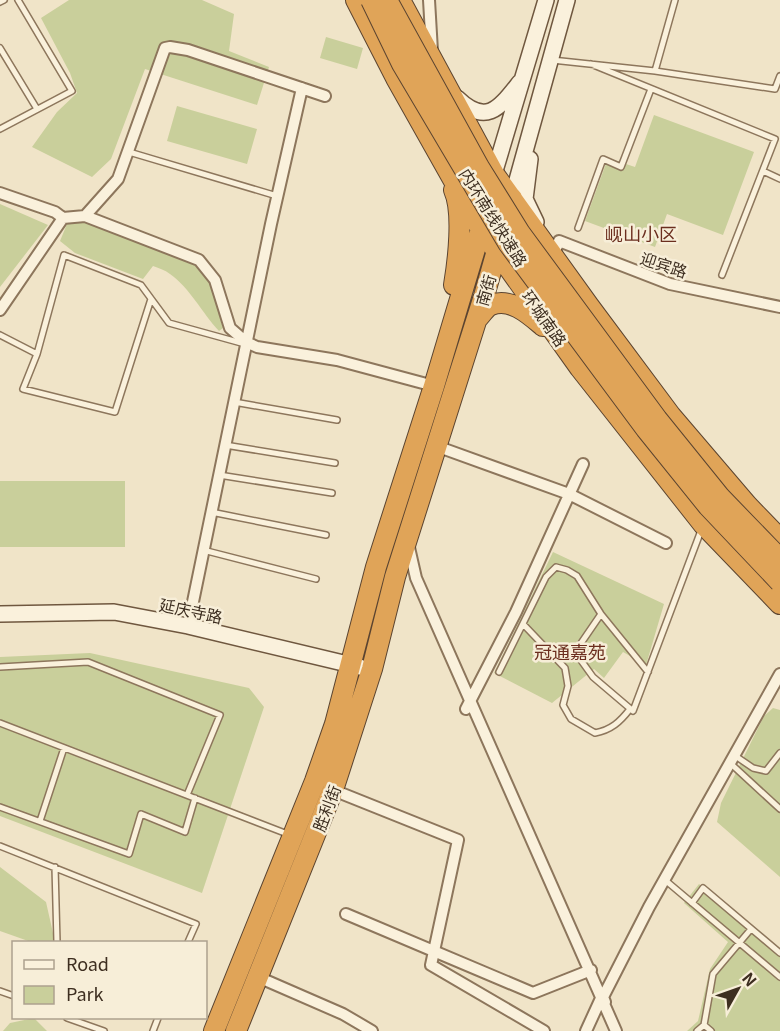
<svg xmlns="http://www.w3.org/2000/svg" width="780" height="1031" viewBox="0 0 780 1031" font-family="Georgia,'Noto Sans SC',serif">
<rect width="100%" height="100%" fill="#f0e4c8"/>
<path fill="#c9cf9b" d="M69,0H202L234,14L229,51L269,67L257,105L145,69L111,159L92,177L32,147L57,112L77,93L70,73L41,18Z
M326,37L363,48L357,69L320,58Z
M177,106L257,129L247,164L167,141Z
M654,115L754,152L723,235L667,214L655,247L585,221L608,158L635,167Z
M0,204L48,225L0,287Z
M89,221L194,263L210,281L223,328L219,331C202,313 190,288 170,274C165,270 158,268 153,266L143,279L75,253L60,241L67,224Z
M0,481H125V547H0Z
M553,552L664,604L646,665L623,652L604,678L594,669L552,703L494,673Z
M90,653L249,688L264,707L202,893L0,816V657Z
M773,708L780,710V877L717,822L721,803L764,716Z
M0,867L46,902L55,942H31L0,931Z
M699,884L780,951V1031H687L698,1021L710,969L728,942L684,903Z
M34,1018L47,1031H3L10,1023Z"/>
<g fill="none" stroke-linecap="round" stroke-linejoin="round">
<defs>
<path id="lane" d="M0,2L4,0
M0,48L37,109
M552,60L655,71L775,89L780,76
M591,64L775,139L722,275
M655,71L675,0
M0,129L72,91L18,0
M129,152L277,196
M763,171L780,179
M578,228L603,159L621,167L651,89
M0,335L37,354L64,255L141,285L169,323L245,344
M37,354L23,389L115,412L151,299
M234,402L337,420
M225,445L335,463
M219,475L332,493
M211,512L326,535
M203,550L316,579
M601,614L575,652L593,677L633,711L702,528
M523,624L565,668L568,686L563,705L571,719L595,733C611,730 620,722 630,709
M0,667L88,662L220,715L187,795
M499,672L546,577L556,567L567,570L577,576L601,614L648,672
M0,723L290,835
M734,755L753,768L766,771L780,753
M730,763L780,809
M0,807L129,854L141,814L185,832L195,798
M40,821L64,748
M0,846L196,924L188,942
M55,867L57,942
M665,880L780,977
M692,903L703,888L780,953
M0,991L14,996
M67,1018L104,1031
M704,1025L711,1031
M153,1031L158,1018
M697,1031L704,1025L713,974L751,929"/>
<path id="street" d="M429,0L432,51
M0,193L55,212L63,218L85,216L199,260L215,280L230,328L246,342L257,347L337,360L434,386
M85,216L118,179L165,48L170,47L188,50L325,96
M553,256L559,241L670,284L780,307
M0,310L63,218
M436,446L569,494L666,543
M408,543L416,578L616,1031
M188,626L271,224L302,88
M466,709L516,612L583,464
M333,790L458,840L431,965L544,1031
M346,914L533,993L591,970
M258,977L343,1014L372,1031
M605,1002L603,997L649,907L780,674
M586,1031L602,996"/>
<path id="secondary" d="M457,98C487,127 500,107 520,82
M530,159L525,199L536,222
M494,174L546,0
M512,198L567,0
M0,614L114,612L188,626L360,667"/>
<path id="highway" d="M356,0L396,78L481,229L580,368L703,524L780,604
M400,0L494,174L589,306L671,416L747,505L780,539
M454,190C464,212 458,261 454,285
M477,319C481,315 486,307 491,305C511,297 530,315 543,326
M214,1031L315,781L335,724L376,567L434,386L481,229L489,197
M236,1031L333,790L372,669L395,577L484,296L512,198"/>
</defs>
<use href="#lane" stroke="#8d765c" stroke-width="8"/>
<use href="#street" stroke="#8d765c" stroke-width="14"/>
<use href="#secondary" stroke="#6f573f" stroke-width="18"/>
<use href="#highway" stroke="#5b4430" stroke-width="22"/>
<use href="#lane" stroke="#faf1dc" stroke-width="5"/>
<use href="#street" stroke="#faf1dc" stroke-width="10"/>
<use href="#secondary" stroke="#faf1dc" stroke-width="15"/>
<use href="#highway" stroke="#e0a458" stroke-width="20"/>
<defs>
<path id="highway-bridge" d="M371,0L402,64L508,243L646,429L708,506L780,582
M387,0L479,167L520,233L657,419L720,497L780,559"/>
</defs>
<use href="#highway-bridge" stroke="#5b4430" stroke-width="22" stroke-linecap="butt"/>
<use href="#highway-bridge" stroke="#e0a458" stroke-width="20"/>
</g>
<g text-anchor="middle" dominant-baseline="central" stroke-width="5" stroke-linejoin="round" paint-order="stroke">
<g font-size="16" fill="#3d2e20" stroke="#f7eed8">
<text transform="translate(494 217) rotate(58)">内环南线快速路</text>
<text transform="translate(664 264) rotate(18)">迎宾路</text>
<text transform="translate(485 290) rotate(-74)">南街</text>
<text transform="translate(545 318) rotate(55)">环城南路</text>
<text transform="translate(191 610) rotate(12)">延庆寺路</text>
<text transform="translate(326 808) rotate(-69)">胜利街</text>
</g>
<g font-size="18" fill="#6b2e1e" stroke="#f7eed8">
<text x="641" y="233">岘山小区</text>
<text x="570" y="651">冠通嘉苑</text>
</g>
</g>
<rect x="12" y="941" width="195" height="78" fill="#f7eed8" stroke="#ada18e" stroke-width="1.5"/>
<rect x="24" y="960" width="30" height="9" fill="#faf1dc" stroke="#ada18e" stroke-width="1.5"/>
<text x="66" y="971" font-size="18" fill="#3d2e20">Road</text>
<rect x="24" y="986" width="30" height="18" fill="#c9cf9b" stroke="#ada18e" stroke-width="1.5"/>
<text x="66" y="1001" font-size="18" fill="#3d2e20">Park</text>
<g transform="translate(738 989) rotate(50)" stroke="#f7eed8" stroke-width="4.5" paint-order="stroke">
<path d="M0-4.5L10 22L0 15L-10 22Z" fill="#3d2e20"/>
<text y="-9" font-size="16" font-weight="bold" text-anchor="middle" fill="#3d2e20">N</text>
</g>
</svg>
